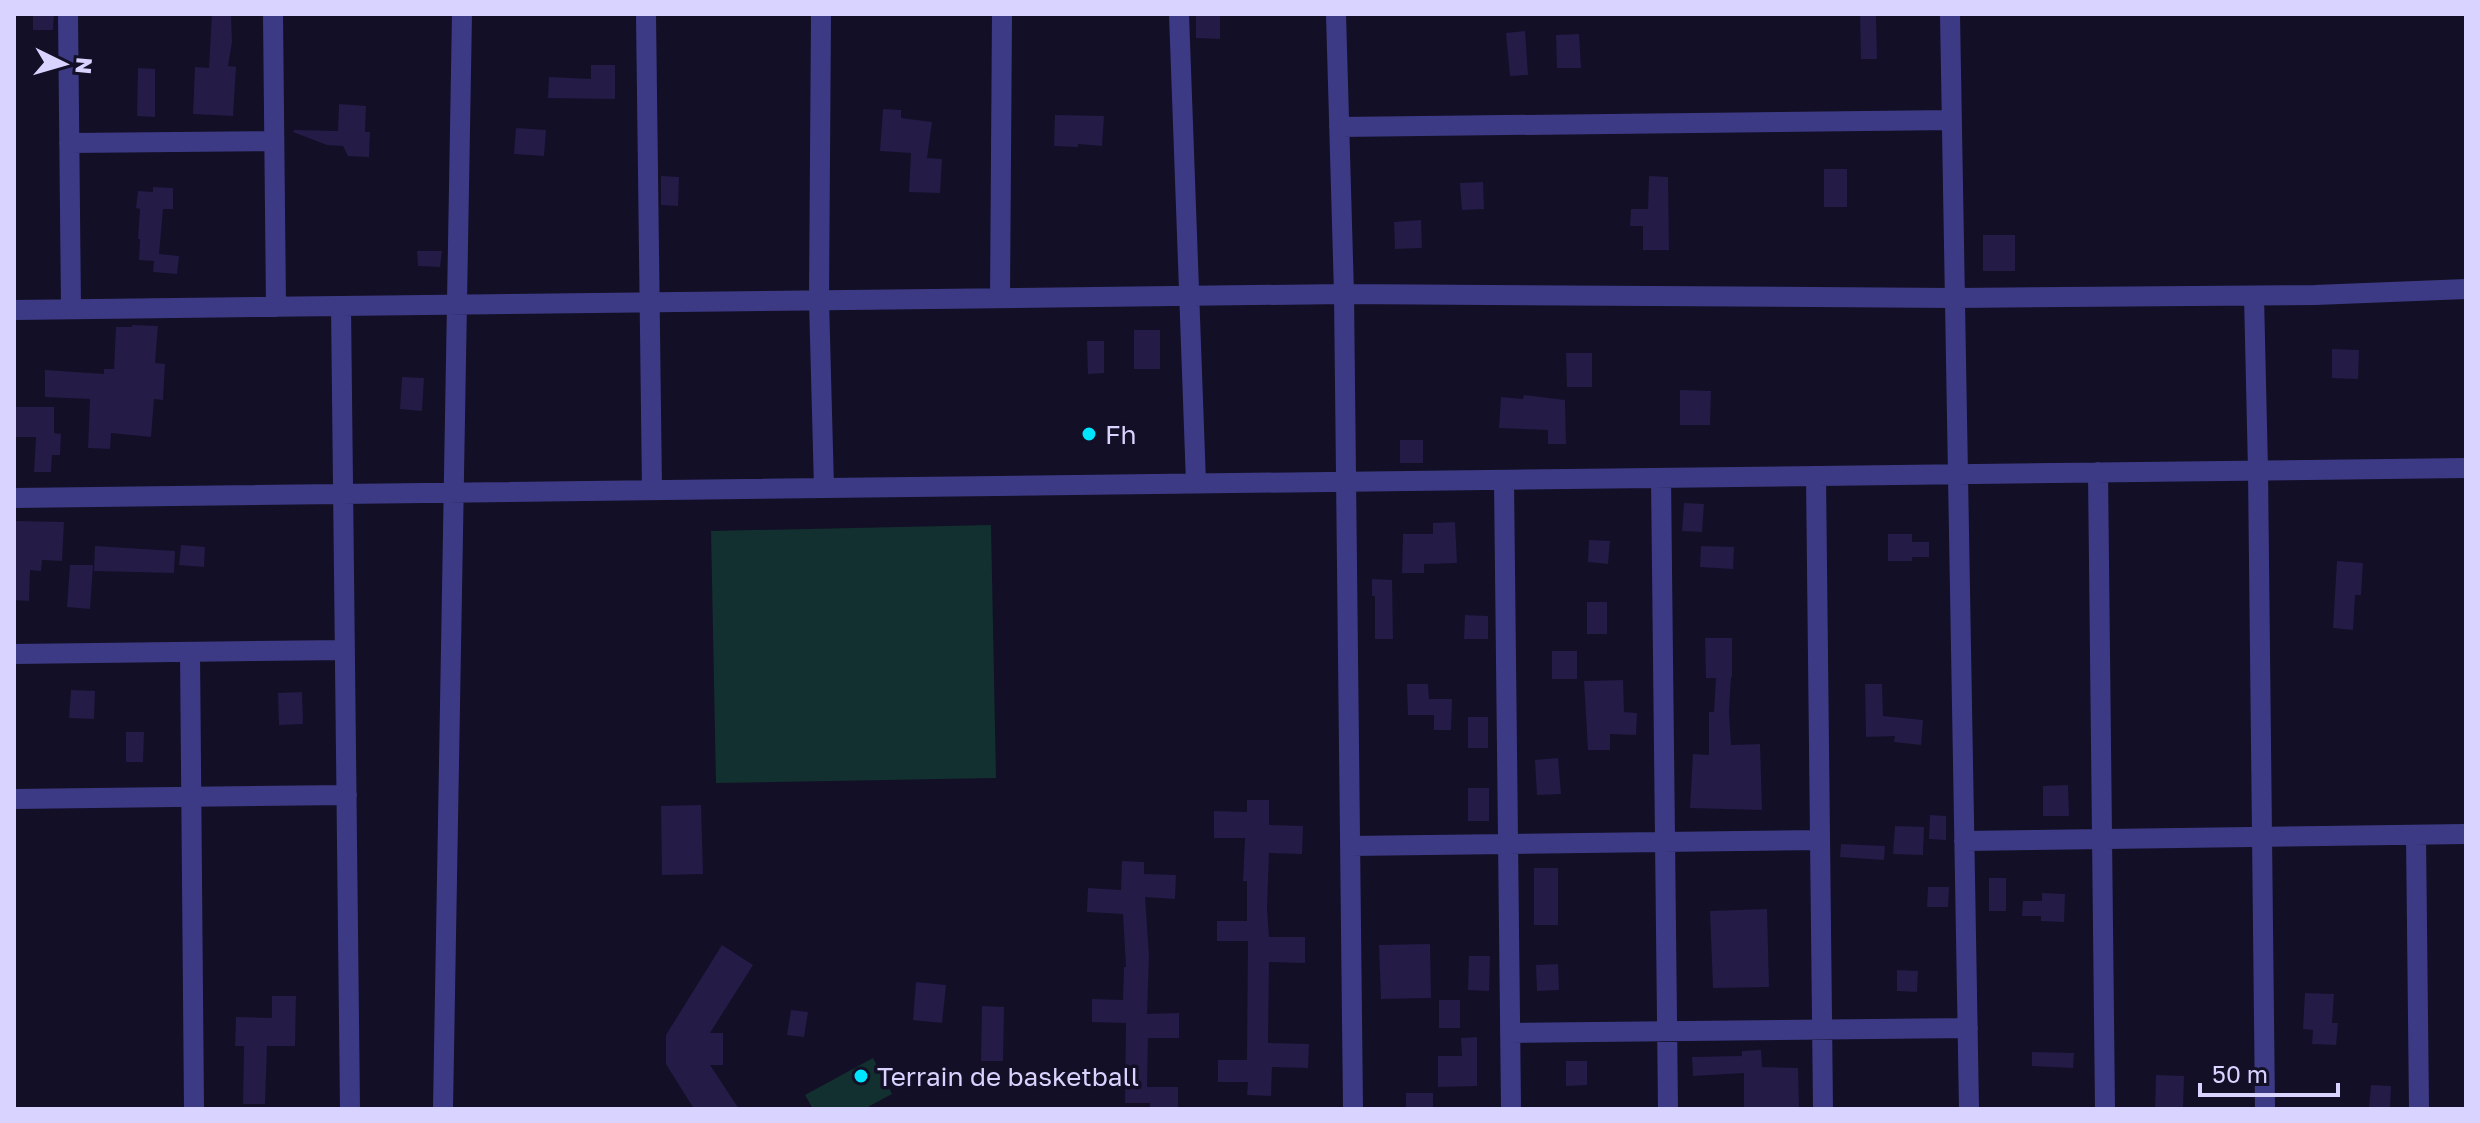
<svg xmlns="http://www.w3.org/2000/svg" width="2480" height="1123" viewBox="0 0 2480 1123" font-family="'Golos Text',sans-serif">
<rect width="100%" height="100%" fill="#130f26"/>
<path fill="#12302f" d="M991,525L996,778L716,783L711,531Z
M873,1058L892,1094L864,1109H813L805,1095Z"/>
<path fill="#241b47" d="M33,14H54L53,30H33Z
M212,14H231L232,42L228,66L236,67L233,116L193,114L195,67L209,68Z
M1196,14H1220V39L1196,38Z
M1860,14H1876L1877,59H1861Z
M1525,31L1528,75L1510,76L1506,33Z
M1579,34L1581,68H1557L1556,35Z
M591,65H615V99L548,98L549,77L591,79Z
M138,68L155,69V117L137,116Z
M339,104L366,106L365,132H370L369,157L348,156L343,146L327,145L293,132L294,130L338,131Z
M883,109L901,110V118L932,122L927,158L942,159L940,193L909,192L911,153L880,151Z
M1055,115L1104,116L1102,146L1078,144V147L1054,146Z
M516,128L546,130L544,156L514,154Z
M1824,169H1847V207H1824Z
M661,176L679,177L678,206L661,205Z
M1649,176L1668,177L1669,250H1643V226H1630L1631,209H1648Z
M1483,182L1484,209L1462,210L1460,183Z
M153,187L173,188V209H163L159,254L179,256L177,274L153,272L154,261L139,260L140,239H138L140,209L136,208L138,191L153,192Z
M1421,220L1422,248L1395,249L1394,222Z
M1983,235H2015V271H1983Z
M417,251H442L440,267L418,266Z
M132,325L158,326L155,363L165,364L163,400L154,399L151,437L111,433L110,449L88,448L90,399L45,397V370L104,374V369H114L116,327H132Z
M1134,330H1160V369H1134Z
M1087,341H1104V373L1088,374Z
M2332,349L2359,350L2358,379L2332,378Z
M1566,353H1592V387H1567Z
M402,377L424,378L422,411L400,409Z
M1680,390L1711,391L1710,425H1680Z
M1524,395L1565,400L1566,444H1548V430L1499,428L1501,397L1523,399Z
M14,407H54V433L61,434L60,455H52L51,472H34L36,437H14Z
M1400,440H1423V463H1400Z
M1684,503L1704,504L1702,532L1682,531Z
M16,521L64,522L62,561L42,560L41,571L30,570L29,601L14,600Z
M1455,522L1457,563L1424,564V573H1402L1403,534H1433V523Z
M1888,534H1912V542H1929V557H1912V561H1888Z
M1589,540L1610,541L1608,564L1588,562Z
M181,545L205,547L204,567L179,565Z
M95,546L175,551L174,573L94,571Z
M1701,546L1734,547L1733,569L1700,567Z
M2337,561L2363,563L2361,595H2355L2353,630L2333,628Z
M70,565H93L90,609L67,607Z
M1372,579L1392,580L1393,639H1375V596H1372Z
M1587,602H1607V634H1587Z
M1465,615L1488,616V639H1464Z
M1705,638H1732V677H1731L1729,712L1731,745L1760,744L1762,810L1690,808L1693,754L1709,755V712H1714L1716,678H1706Z
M1552,651H1577V679H1552Z
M1623,680L1624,712L1637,713L1636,735L1610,734V750H1588L1584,681Z
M1407,684H1428L1429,699H1452L1451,730H1434V715H1408Z
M1865,684H1882L1883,716L1923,720L1921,745L1894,742L1895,736L1866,737Z
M71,690L95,691L94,719L69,718Z
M302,692L303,724L279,725L278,693Z
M1468,717H1488V748H1468Z
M126,732H144L143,762H126Z
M1558,758L1561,794L1537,795L1535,760Z
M2068,785L2069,816H2043V786Z
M1468,788H1489V821H1468Z
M1247,800H1269V825L1303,826L1302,854L1269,853L1267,908L1269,937H1305V963L1269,962L1268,1043L1309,1044L1308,1068L1272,1067L1271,1096L1247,1095L1248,1082H1218V1060H1247L1248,941H1217V921H1247V881H1243L1245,838H1214V811L1247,812Z
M701,805L703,874L662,875L661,806Z
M1930,815L1946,816V840L1929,839Z
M1895,826L1924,827L1923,855L1893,854Z
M1841,844L1885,846L1884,860L1840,857Z
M1122,861L1144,862V874L1176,875L1175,899L1145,897L1149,956L1147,1014L1179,1013V1038H1148L1147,1087H1178V1109H1150V1103H1125L1126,1023L1092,1022V999L1123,1000L1124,967H1126L1123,914L1087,912L1088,888L1121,890Z
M1534,868H1558V925H1534Z
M1989,878H2006V911H1989Z
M1928,887H1949L1948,907H1927Z
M2042,893L2065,894L2064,922L2041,921V916H2022L2023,901H2042Z
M1767,909L1769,987L1713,988L1710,911Z
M1430,944L1431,998L1381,999L1379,945Z
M722,945L753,965L710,1033H723V1065H710L739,1109H694L666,1064V1035Z
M1469,956H1490L1489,991L1468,990Z
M1558,964L1559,990L1537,991L1536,965Z
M1897,970L1918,971L1917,992L1897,991Z
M916,982L946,985L942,1023L913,1020Z
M2305,993L2334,994L2332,1023H2338L2336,1045L2312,1044L2313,1030L2303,1029Z
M272,996H296L295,1046H267L265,1104H243L244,1046H235L236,1017L272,1018Z
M1439,1000H1460V1028H1439Z
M982,1006L1004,1007L1003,1061H981Z
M791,1010L808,1012L804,1037L787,1035Z
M1477,1037V1086L1438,1087V1056H1462L1461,1038Z
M1761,1050L1762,1067L1798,1068L1799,1109L1744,1108V1073L1693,1076L1692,1057L1742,1056V1051Z
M2032,1052L2074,1053L2073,1068L2032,1066Z
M1566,1061H1587V1085L1566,1086Z
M2156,1075L2184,1076L2183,1109H2155Z
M2371,1085L2391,1086L2390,1109L2369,1108Z
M1406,1093H1433V1109H1406Z"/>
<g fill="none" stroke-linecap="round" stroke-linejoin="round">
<path stroke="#3d3a85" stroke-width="20" d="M68,14L71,309
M273,14L276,307
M646,14L652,490
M821,14L819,300L824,488
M1179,14L1196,483
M1336,14L1344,294L1353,1109
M1950,14L1969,1109
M1339,127L1952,120
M69,143L274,141
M2254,296L2258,470L2265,1109
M1000,298L1002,14
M341,306L350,1109
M14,310L1344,294L1955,298L2315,295L2466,289
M2098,472L2105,1109
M1816,476L1823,1109
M1661,478L1668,1109
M1504,480L1511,1109
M14,498L2466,468
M190,652L194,1109
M14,654L345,650
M14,799L347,795
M2416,835L2419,1109
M1964,841L2466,834
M1350,846L1820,840
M1510,1033L1968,1028
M443,1109L462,14"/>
</g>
<g fill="#00e5ff" stroke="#130f26" stroke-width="3">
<circle cx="1089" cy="434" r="8"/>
<circle cx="861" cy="1076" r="8"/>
</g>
<g text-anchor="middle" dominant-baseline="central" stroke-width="7" stroke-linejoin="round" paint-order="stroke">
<g font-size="26" fill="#d9d4ff" stroke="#130f26" text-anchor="start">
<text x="1105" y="434">Fh</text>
<text x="877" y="1076">Terrain de basketball</text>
</g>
</g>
<rect width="2480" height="1123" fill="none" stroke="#d9d4ff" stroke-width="32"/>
<g transform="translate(64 64) rotate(95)" stroke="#130f26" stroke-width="6" paint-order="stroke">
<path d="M0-6L14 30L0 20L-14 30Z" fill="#d9d4ff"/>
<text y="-12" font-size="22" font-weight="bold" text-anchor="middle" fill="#d9d4ff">N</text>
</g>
<path d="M2200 1083v12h138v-12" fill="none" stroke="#d9d4ff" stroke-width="4"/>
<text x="2212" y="1083" font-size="24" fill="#d9d4ff" stroke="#130f26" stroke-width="6" paint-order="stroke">50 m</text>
</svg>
